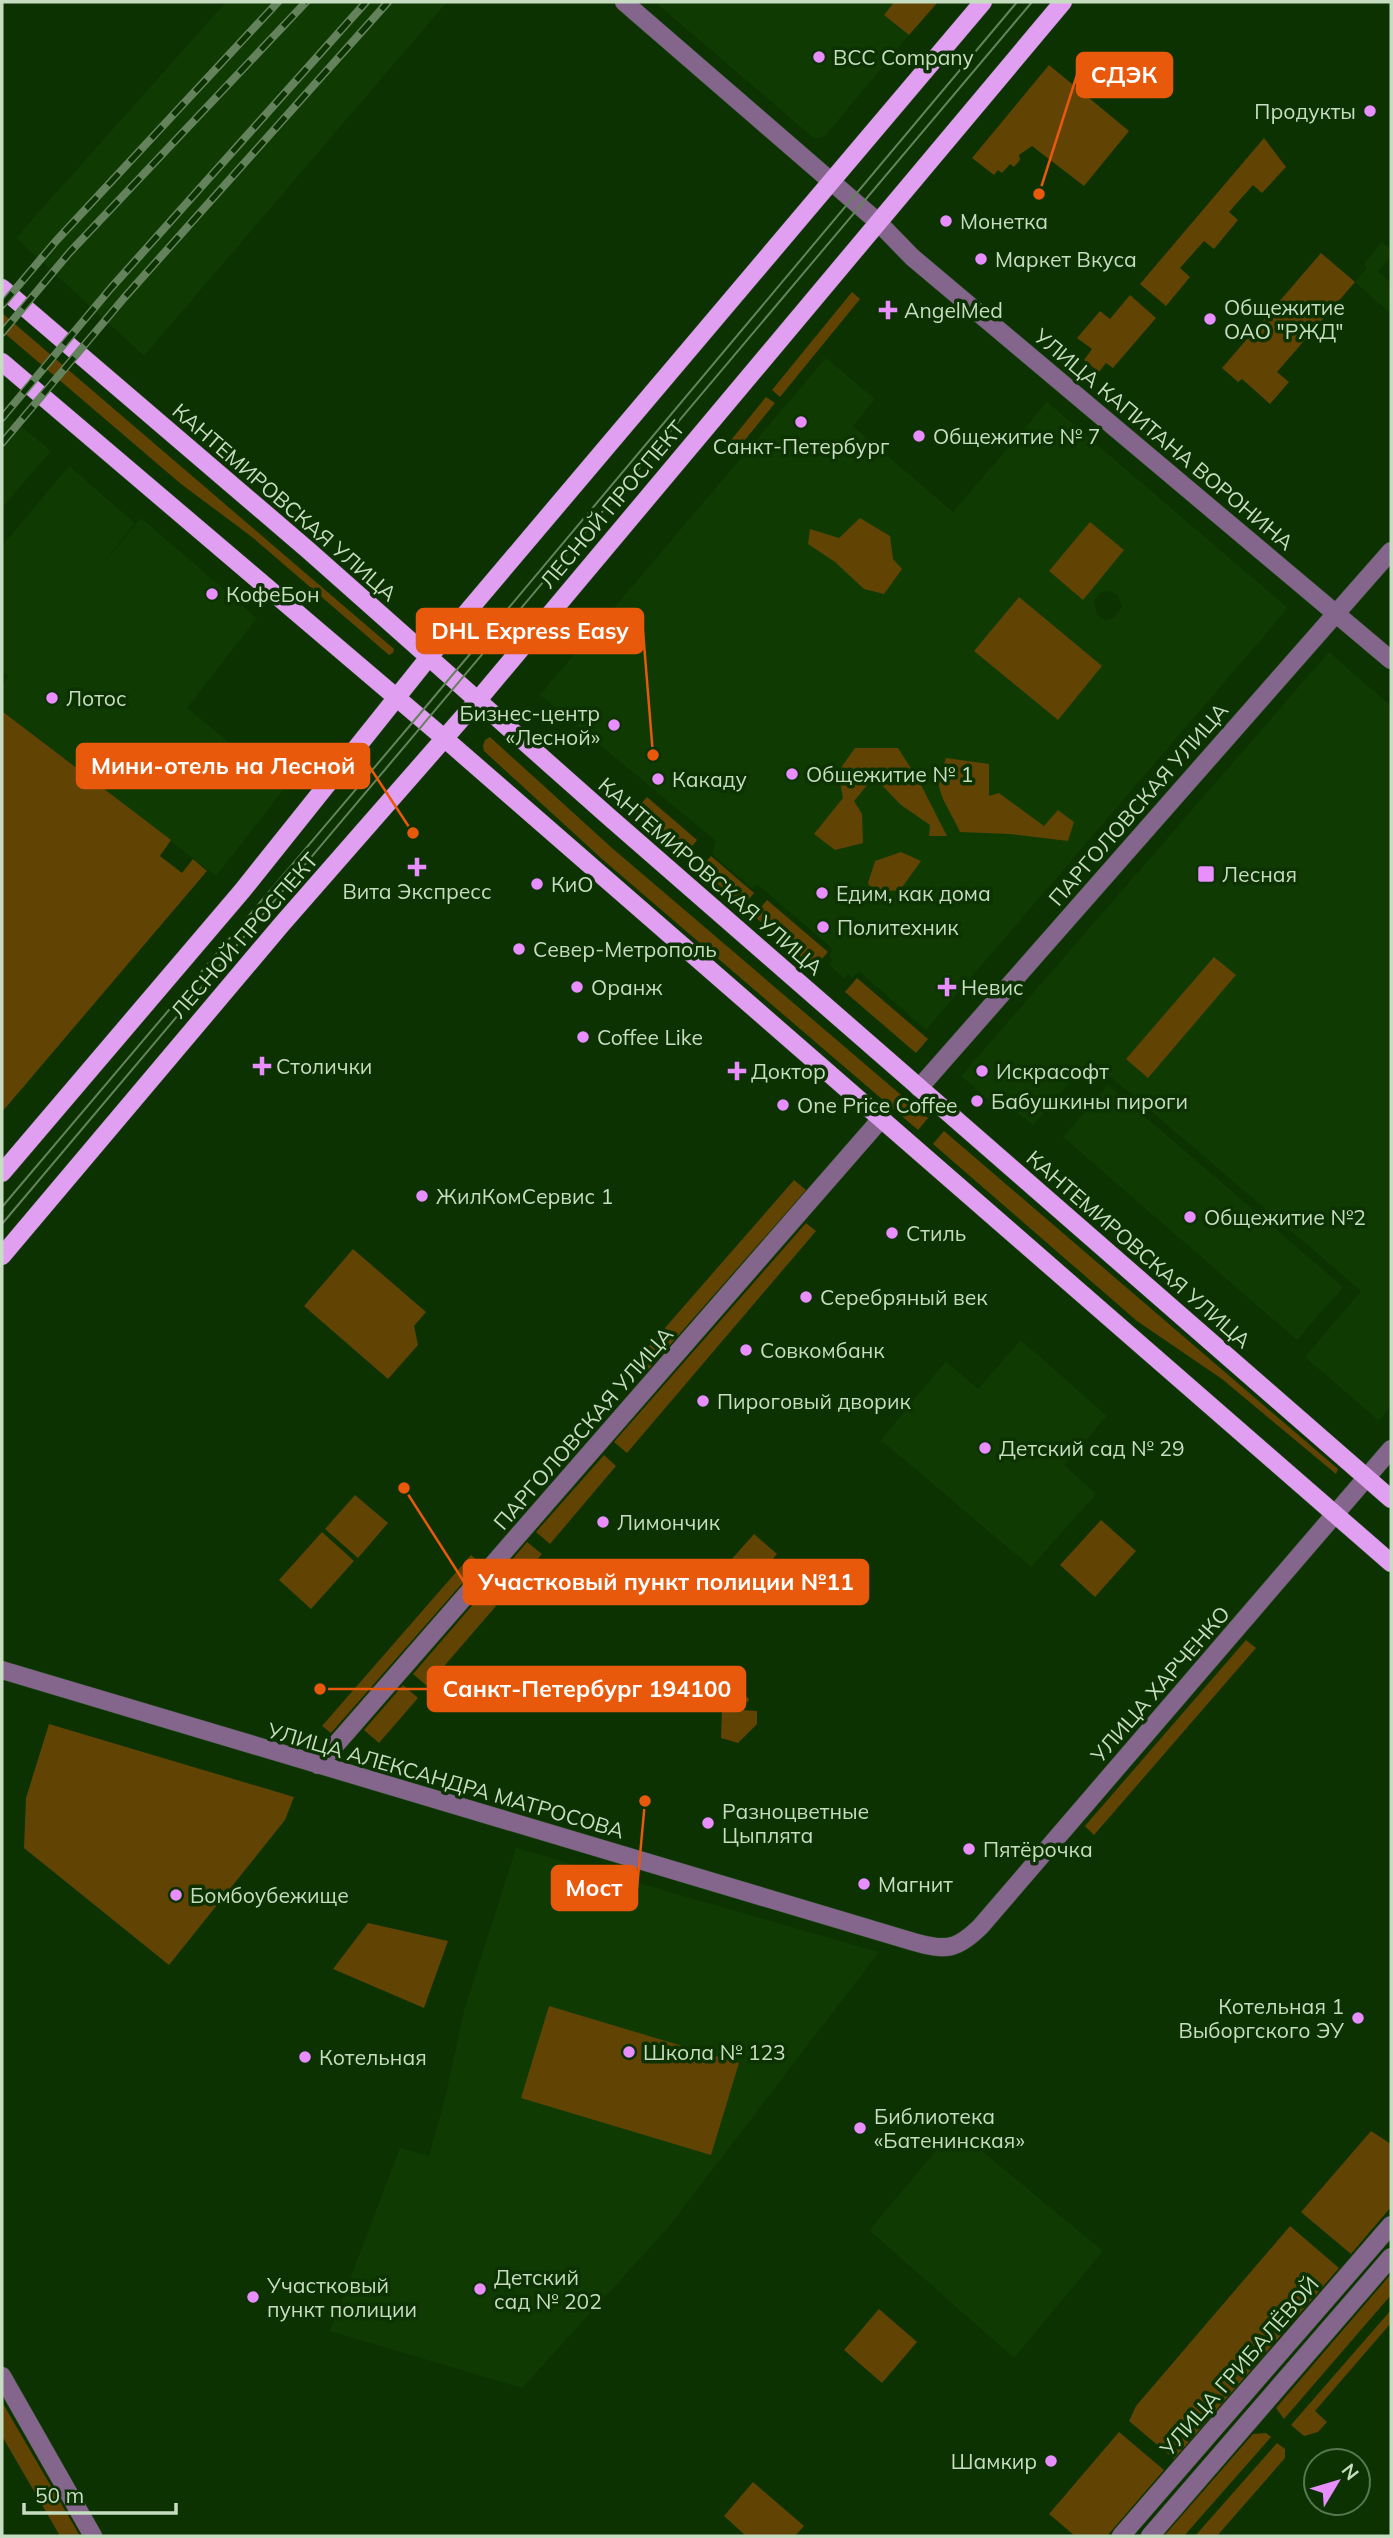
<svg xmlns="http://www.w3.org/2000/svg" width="1393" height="2538" viewBox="0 0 1393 2538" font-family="Mulish,sans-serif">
<rect width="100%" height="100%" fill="#0c3202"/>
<path fill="#0f3b02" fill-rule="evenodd" d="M226,2H447L144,356L16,238Z
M655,2H894L884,15L909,35L825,136L815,139Z
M1382,242L1391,250V256L1378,272L1391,283V314L1355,282L1367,268L1364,264Z
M826,358L875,399L853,426L953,512L1047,402L1288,608L926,1030L859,971L852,978L848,974L844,978L829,965L833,960L829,956L833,949L757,884L753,889L712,854L716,841L540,695ZM1109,591L1118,595L1122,607L1114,618L1105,620L1097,615L1094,601L1100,593Z
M2,411L51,451L2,508Z
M69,466L135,523L90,579L141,518L257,618L187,708L285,788L216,876L2,710V686L9,677L2,670V546Z
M1329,652L1391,706V1406L1379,1421L1305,1357L1361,1291L1090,1059L1033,1125L998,1097L992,1103L961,1076Z
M1108,1085L1343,1287L1297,1340L1063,1137Z
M1021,1340L1107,1416L1064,1465L1096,1494L1031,1567L881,1440L946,1361L978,1389Z
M516,1848L879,1952L667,2229L522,2388L330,2331L400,2148L429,2156L446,2094L464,2011Z
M955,2129L1103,2251L1014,2358L869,2230Z"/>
<path fill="#614303" d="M894,2H938L909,35L884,15Z
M1049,65L1129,131L1084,186L1032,146L1019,155L1020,160L1014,167L1010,164L1002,173L998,170L994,175L972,158Z
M1264,138L1286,167L1262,193L1253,185L1229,212L1238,220L1214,249L1204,241L1180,268L1190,277L1166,306L1140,284Z
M1321,253L1355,282L1277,372L1289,382L1270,404L1242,379L1238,382L1222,368Z
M852,292L860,299L780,397L772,390Z
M1130,295L1156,318L1113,368L1106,363L1099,372L1084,360L1092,349L1077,338L1100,311L1110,319Z
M2,313L394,649L393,653L389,655L252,537L181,484L2,331Z
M766,397L775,403L735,452L727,445Z
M860,518L890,536L893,559L902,569L884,594L864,589L835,562L808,544L810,529L839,538Z
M1090,522L1124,550L1083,600L1049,571Z
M1019,597L1102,666L1058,720L974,651Z
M2,711L171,840L160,856L182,873L193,859L207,871L2,1112Z
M490,737L612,848L928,1118L918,1130L602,859L484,751L483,746L485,740Z
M855,748H898L919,781L947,836H929L930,825L901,805L874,777L854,801L862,814L863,843L835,850L814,834L843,798L838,772Z
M946,758L989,764V796L999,793L1044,826L1058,810L1074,822L1068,841L1010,834L960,832C954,817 937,794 939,780C940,773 944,765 946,758Z
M647,797L697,840L685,855L634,812Z
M901,852L921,861L900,890L873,892L868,883L875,861Z
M711,856L754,893L743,906L700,869Z
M767,900L828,952L814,968L754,916Z
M1214,957L1236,975L1148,1078L1126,1059Z
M857,978L928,1039L916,1053L845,992Z
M944,1131L1338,1469L1336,1474L1222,1379L1137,1321L933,1144Z
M794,1180L806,1190L641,1378L630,1368Z
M806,1223L816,1231L627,1453L614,1442Z
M353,1249L426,1312L414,1326L418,1345L388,1379L304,1306Z
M604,1455L616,1466L550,1544L536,1532Z
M355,1495L388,1523L358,1558L325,1529Z
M1101,1520L1136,1551L1095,1597L1060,1565Z
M322,1532L354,1561L311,1609L279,1580Z
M754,1534L777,1554L754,1580L731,1560Z
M527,1542L542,1554L502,1600L488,1588Z
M471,1555L480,1563L331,1733L322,1726Z
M482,1594L496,1606L427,1686L413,1674Z
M1246,1640L1256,1648L1094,1835L1085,1826Z
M723,1671H732L745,1682L741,1687L744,1694L749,1699L748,1702H722Z
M403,1685L418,1698L379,1743L364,1730Z
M722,1709L757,1711V1724L738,1743L721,1738Z
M49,1724L294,1797L285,1820L169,1965L24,1848L26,1798Z
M368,1923L448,1941L424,2008L333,1969Z
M549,2006L739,2063L711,2155L521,2098Z
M1371,2131L1391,2144V2207L1351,2254L1301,2212Z
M1290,2226L1339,2268L1174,2459L1129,2421L1136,2406Z
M1391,2274V2295L1284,2419L1276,2408Z
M879,2309L917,2342L882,2383L844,2350Z
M1391,2310V2323L1315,2411L1327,2422L1318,2432L1304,2436L1291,2425Z
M2,2402L80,2536H60L2,2436Z
M1119,2432L1164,2470L1107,2536H1075L1049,2514Z
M1266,2433L1271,2437L1184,2536H1164L1253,2434Z
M1277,2443L1285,2449V2458L1217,2536H1195Z
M753,2482L804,2526L795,2536H746L724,2516Z"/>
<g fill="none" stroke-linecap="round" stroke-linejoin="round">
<defs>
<path id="minor" d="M624,2L878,222L912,257L1391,660
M919,1088L1391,551
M2,1670L914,1942C946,1951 957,1950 981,1926L1391,1449
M318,1765L881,1119
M2,2376L93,2536
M1121,2536L1391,2225
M1150,2536L1391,2257"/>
<path id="major" d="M2,288L308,550L608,816L1391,1499
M2,362L444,738L1391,1563
M2,1173L242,891L429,657L983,2
M2,1256L282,924L478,700L1063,2"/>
</defs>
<use href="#minor" stroke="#2a4d21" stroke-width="19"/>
<use href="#major" stroke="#2a4d21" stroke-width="19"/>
<use href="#minor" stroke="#84658c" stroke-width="18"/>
<use href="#major" stroke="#e19ff1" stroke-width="18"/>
<path stroke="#64835c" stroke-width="2" d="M2,1207L418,716L1017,2
M2,1224L1032,2"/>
<defs>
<path id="rail" d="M2,305L56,241L278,2
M2,333L70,252L306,2
M2,418L111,288L366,2
M2,443L124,298L388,2"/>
</defs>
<use href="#rail" stroke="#64835c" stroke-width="8"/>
<use href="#rail" stroke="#0c3202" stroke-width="5" stroke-dasharray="16" stroke-linecap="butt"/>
</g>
<g fill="#e88eff" stroke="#0c3202" stroke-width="2.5">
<circle cx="819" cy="57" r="7"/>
<circle cx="1370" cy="111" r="7"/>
<circle cx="946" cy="221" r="7"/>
<circle cx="981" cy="259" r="7"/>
<path d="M884.5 299.5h7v7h7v7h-7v7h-7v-7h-7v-7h7z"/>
<circle cx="1210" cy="319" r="7"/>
<circle cx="801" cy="422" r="7"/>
<circle cx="919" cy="436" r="7"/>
<circle cx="212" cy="594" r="7"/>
<circle cx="52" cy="698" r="7"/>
<circle cx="614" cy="725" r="7"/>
<circle cx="792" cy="774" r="7"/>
<circle cx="658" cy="779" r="7"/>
<path d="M413.5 856.5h7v7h7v7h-7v7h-7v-7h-7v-7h7z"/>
<rect x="1197" y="865" width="18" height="18" rx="3.5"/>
<circle cx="537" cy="884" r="7"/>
<circle cx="822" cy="893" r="7"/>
<circle cx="823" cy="927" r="7"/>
<circle cx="519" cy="949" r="7"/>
<circle cx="577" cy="987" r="7"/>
<path d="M943.5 976.5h7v7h7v7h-7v7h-7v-7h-7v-7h7z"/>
<circle cx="583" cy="1037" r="7"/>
<path d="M258.5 1055.5h7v7h7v7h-7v7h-7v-7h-7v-7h7z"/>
<path d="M733.5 1060.5h7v7h7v7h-7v7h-7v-7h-7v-7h7z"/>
<circle cx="982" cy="1071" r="7"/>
<circle cx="977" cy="1101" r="7"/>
<circle cx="783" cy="1105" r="7"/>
<circle cx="422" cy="1196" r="7"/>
<circle cx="1190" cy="1217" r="7"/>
<circle cx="892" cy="1233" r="7"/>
<circle cx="806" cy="1297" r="7"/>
<circle cx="746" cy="1350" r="7"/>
<circle cx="703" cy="1401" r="7"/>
<circle cx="985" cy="1448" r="7"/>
<circle cx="603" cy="1522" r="7"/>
<circle cx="708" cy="1823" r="7"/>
<circle cx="969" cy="1849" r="7"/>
<circle cx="864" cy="1884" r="7"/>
<circle cx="176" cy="1895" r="7"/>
<circle cx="1358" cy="2018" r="7"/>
<circle cx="629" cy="2052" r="7"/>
<circle cx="305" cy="2057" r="7"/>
<circle cx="860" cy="2128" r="7"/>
<circle cx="480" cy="2289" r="7"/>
<circle cx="253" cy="2297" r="7"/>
<circle cx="1051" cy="2461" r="7"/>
</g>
<g text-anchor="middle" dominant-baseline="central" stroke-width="7" stroke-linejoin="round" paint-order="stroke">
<g font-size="21" fill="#c7ddc2" stroke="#0c3202" text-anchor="start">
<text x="833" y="57">BCC Company</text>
<text x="1356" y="111" text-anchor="end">Продукты</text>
<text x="960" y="221">Монетка</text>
<text x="995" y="259">Маркет Вкуса</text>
<text x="1224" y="307">Общежитие<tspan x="1224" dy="24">ОАО "РЖД"</tspan></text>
<text x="904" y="310">AngelMed</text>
<text x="933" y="436">Общежитие № 7</text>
<text x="801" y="446" text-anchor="middle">Санкт-Петербург</text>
<text x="226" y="594">КофеБон</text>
<text x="66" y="698">Лотос</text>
<text x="600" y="713" text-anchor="end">Бизнес-центр<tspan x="600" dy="24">«Лесной»</tspan></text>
<text x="806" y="774">Общежитие № 1</text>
<text x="672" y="779">Какаду</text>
<text x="1222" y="874">Лесная</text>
<text x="551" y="884">КиО</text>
<text x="417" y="891" text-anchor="middle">Вита Экспресс</text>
<text x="836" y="893">Едим, как дома</text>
<text x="837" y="927">Политехник</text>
<text x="533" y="949">Север-Метрополь</text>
<text x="591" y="987">Оранж</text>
<text x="961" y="987">Невис</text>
<text x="597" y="1037">Coffee Like</text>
<text x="276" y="1066">Столички</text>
<text x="751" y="1071">Доктор</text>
<text x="996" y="1071">Искрасофт</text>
<text x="991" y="1101">Бабушкины пироги</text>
<text x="797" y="1105">One Price Coffee</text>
<text x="436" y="1196">ЖилКомСервис 1</text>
<text x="1204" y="1217">Общежитие №2</text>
<text x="906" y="1233">Стиль</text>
<text x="820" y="1297">Серебряный век</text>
<text x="760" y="1350">Совкомбанк</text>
<text x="717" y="1401">Пироговый дворик</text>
<text x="999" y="1448">Детский сад № 29</text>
<text x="617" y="1522">Лимончик</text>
<text x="722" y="1811">Разноцветные<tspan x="722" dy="24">Цыплята</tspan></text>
<text x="983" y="1849">Пятёрочка</text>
<text x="878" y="1884">Магнит</text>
<text x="190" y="1895">Бомбоубежище</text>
<text x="1344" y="2006" text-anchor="end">Котельная 1<tspan x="1344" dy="24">Выборгского ЭУ</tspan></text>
<text x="643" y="2052">Школа № 123</text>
<text x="319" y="2057">Котельная</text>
<text x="874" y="2116">Библиотека<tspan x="874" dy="24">«Батенинская»</tspan></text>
<text x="494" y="2277">Детский<tspan x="494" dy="24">сад № 202</tspan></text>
<text x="267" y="2285">Участковый<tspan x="267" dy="24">пункт полиции</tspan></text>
<text x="1037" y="2461" text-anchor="end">Шамкир</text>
</g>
<g font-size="21" fill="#c7ddc2" stroke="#0c3202">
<text transform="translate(1164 439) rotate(40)">УЛИЦА КАПИТАНА ВОРОНИНА</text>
<text transform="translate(285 502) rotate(41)">КАНТЕМИРОВСКАЯ УЛИЦА</text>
<text transform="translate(612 504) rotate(-50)">ЛЕСНОЙ ПРОСПЕКТ</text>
<text transform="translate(1138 804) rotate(-49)">ПАРГОЛОВСКАЯ УЛИЦА</text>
<text transform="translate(711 876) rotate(41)">КАНТЕМИРОВСКАЯ УЛИЦА</text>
<text transform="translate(244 935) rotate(-49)">ЛЕСНОЙ ПРОСПЕКТ</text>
<text transform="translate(1139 1249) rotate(41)">КАНТЕМИРОВСКАЯ УЛИЦА</text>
<text transform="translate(583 1428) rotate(-49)">ПАРГОЛОВСКАЯ УЛИЦА</text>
<text transform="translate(1160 1684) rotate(-49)">УЛИЦА ХАРЧЕНКО</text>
<text transform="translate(446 1780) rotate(16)">УЛИЦА АЛЕКСАНДРА МАТРОСОВА</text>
<text transform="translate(1239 2366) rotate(-49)">УЛИЦА ГРИБАЛЁВОЙ</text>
</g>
</g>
<path fill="none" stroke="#e8590c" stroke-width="2.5" d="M1039 194L1077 75M653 755L643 631M413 833L369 766M404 1488L464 1582M320 1689L428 1689M645 1801L637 1888"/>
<g fill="#e8590c" stroke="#0c3202" stroke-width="2.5">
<circle cx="1039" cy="194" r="7"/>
<circle cx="653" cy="755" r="7"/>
<circle cx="413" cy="833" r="7"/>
<circle cx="404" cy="1488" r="7"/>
<circle cx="320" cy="1689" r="7"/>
<circle cx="645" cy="1801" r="7"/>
</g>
<g fill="#e8590c" stroke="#e8590c" stroke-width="2.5">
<rect x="1077" y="53" width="95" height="44" rx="7"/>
<rect x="417" y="609" width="226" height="44" rx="7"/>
<rect x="77" y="744" width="292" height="44" rx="7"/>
<rect x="464" y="1560" width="404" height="44" rx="7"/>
<rect x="428" y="1667" width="317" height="44" rx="7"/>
<rect x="552" y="1866" width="85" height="44" rx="7"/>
</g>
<g font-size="23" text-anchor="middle" font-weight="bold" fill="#fff">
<text x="1124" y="83">СДЭК</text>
<text x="530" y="639">DHL Express Easy</text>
<text x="223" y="774">Мини-отель на Лесной</text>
<text x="666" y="1590">Участковый пункт полиции №11</text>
<text x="587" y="1697">Санкт-Петербург 194100</text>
<text x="594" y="1896">Мост</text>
</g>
<rect width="1393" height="2538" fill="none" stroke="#c7ddc2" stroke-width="7"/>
<g transform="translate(1337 2482) rotate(52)"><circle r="33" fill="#0c3202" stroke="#57764f" stroke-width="2"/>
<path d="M0-5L12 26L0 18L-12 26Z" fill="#e88eff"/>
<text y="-10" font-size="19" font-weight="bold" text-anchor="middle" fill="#c7ddc2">N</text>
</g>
<path d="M24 2503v10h152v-10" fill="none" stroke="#c7ddc2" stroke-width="3.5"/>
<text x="35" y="2503" font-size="21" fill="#c7ddc2" stroke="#0c3202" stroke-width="5" paint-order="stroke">50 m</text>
</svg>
